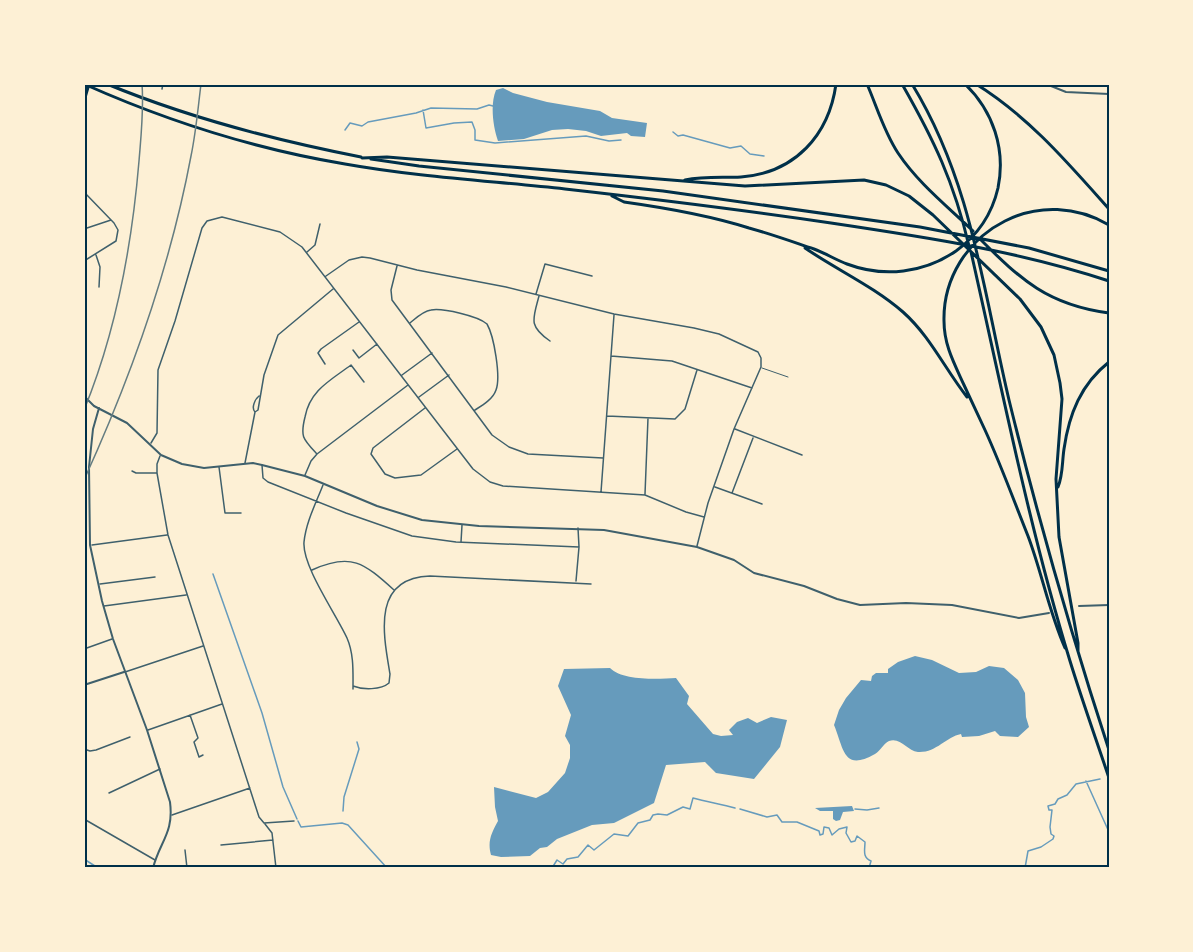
<svg xmlns="http://www.w3.org/2000/svg" width="1193" height="952" viewBox="0 0 1193 952" font-family="'PT Sans Narrow',sans-serif">
<rect width="100%" height="100%" fill="#fdf0d5"/>
<path fill="#669bbc" d="M503,88L513,93L547,102L600,111L612,118L647,123L645,137L631,136L627,133L601,136L586,131L568,129L552,130L524,139L498,141C493,127 490,104 496,90Z
M915,656L932,660L959,673L976,672L989,666L1004,668L1018,680L1025,693L1026,717L1029,727L1018,737L1000,736L995,731L979,736L962,737L961,734C946,737 936,753 918,752C907,751 901,737 889,741C883,744 881,750 875,754C843,772 844,749 834,725L839,710L846,698L861,680L871,681L872,676L876,673H888V669L898,662Z
M610,668C623,681 658,679 676,678L689,696L687,704L713,734L721,736L733,735L729,730L737,722L748,718L757,723L771,717L787,720L780,747L754,779L716,773L705,762L666,765L654,803L614,823L592,825L557,839L547,847L540,848L530,856L501,857L491,855C487,841 492,832 498,821L495,807L494,787L536,798L548,792L565,773L570,758V745L565,736L571,715L558,686L564,669Z
M852,806L854,811L843,812L840,820L836,821L833,819V811H820L815,808Z"/>
<g fill="none" stroke-linecap="round" stroke-linejoin="round">
<path stroke="#669bbc" stroke-width="1.5" d="M423,110L426,128L454,123L472,122L475,130V140L495,143L586,136L609,141L621,140
M345,130L350,123L362,126L368,122L416,113L431,108L477,109L489,105L493,106
M673,132L678,136L683,135L730,148L741,146L750,154L764,156
M213,574L262,713L283,787L297,819
M1086,781L1109,832
M740,809L767,817L777,815L782,822H797L819,831L820,835L823,834L824,827L829,828L832,835L839,829L847,827L846,833L851,842L855,841L857,836L865,842C865,850 862,857 871,861L869,868
M855,809L867,810L879,808
M343,811L344,797L359,749L357,742
M298,821L301,827L342,823L348,825L387,868
M84,859L98,868
M552,868L557,860L563,864L567,859L578,857L588,845L594,850L614,834L628,836L638,823L650,820L653,815L658,814L667,815L683,807L690,809L693,798C707,802 721,804 735,808
M1025,868L1028,851L1041,847L1053,839L1054,836L1051,834L1050,827L1052,810H1049L1048,806L1055,804L1058,799L1067,795L1076,784L1100,779"/>
<path stroke="#3f606c" stroke-width="1" d="M762,368L788,377"/>
<path stroke="#3f606c" stroke-width="1.5" d="M162,89L163,84
M84,192L114,223L118,230L116,241L84,261
M84,229L111,220
M307,252L315,245L320,224
M96,255L100,267L99,287
M397,266L391,290L392,300L492,435L509,447L528,454L603,458
M326,276L349,260L362,257L370,258L417,270L506,287L614,314L694,328L719,334L758,352L761,358V367L734,429L708,503L697,546
M536,294L545,264L592,276
M539,296C533,319 528,326 550,341
M410,323C416,318 423,311 431,310C443,308 478,316 487,324C494,336 501,377 496,390C493,399 483,405 475,410
M353,350L359,358L377,344
M611,356L672,361L752,388
M325,364L318,353L321,349L359,322
M402,375L432,353
M419,397L449,375
M425,408L373,448L371,454L385,474L395,478L421,475L457,449
M255,412L258,410L264,375L278,335L333,289
M607,416L675,419L685,409L697,370
M735,429L802,455
M151,443L157,433L158,370L175,321L202,228L207,221L222,217L280,232L302,247L473,469L490,482L503,486L645,495L686,512L704,517
M317,454C303,439 300,437 305,417C310,390 331,380 351,365L364,382
M160,456L157,464V473L168,535L259,817L264,823L294,821
M245,463L255,412C251,408 255,399 259,396
M262,465L263,478L268,482L346,513L412,536L456,542L579,547L578,528
M219,467L225,513H241
M132,471L136,473H157
M305,475L311,461L317,454L408,385
M323,485C316,503 306,522 304,542C302,566 336,614 347,638C354,654 353,672 353,689
M715,487L762,504
M601,492L614,315
M732,493L753,438
M645,494L648,418
M461,542L462,525
M92,545L167,535
M312,570C351,552 364,563 394,590
M576,581L579,547
M100,584L155,577
M104,606L186,595
M84,649L112,639
M125,672L203,646
M353,686C363,690 381,690 389,683L390,674C383,633 372,578 430,576L591,584
M190,715L198,738L194,742L199,757L203,755
M148,730L222,704
M84,749L90,751L96,750L130,737
M109,793L160,769
M172,815L250,788
M84,819L155,860
M265,824L272,833L276,868
M221,845L273,840
M185,850L187,868"/>
<path stroke="#3f606c" stroke-width="2" d="M1046,84L1066,92L1109,94
M84,396L94,406L127,423L161,455L182,464L204,468L253,463L262,465L305,476L377,506L422,520L479,526L604,530L697,547L734,560L754,573L804,586L837,599L860,605L906,603L952,605L1019,618L1049,613
M99,408L93,429L89,467L90,545L102,601L113,639L147,730L170,802C174,833 160,841 153,868
M1079,606L1109,605
M84,685L124,672"/>
<path stroke="#003049" stroke-width="3" d="M84,101L89,84"/>
<path stroke="#003049" stroke-width="3" d="M84,84C167,121 255,149 345,164C418,177 492,181 565,189C654,199 743,210 831,223C925,237 1018,251 1109,281
M107,84C189,118 274,140 361,157
M867,84C877,107 884,132 898,153C918,183 947,206 973,231
M902,84C934,140 954,182 969,246
M912,84C972,182 983,290 1009,400C1038,518 1071,634 1109,750
M976,84C1029,117 1068,163 1109,209
M362,158L387,157L745,186L864,180L886,185L909,196L933,215L1020,299L1041,327L1054,355L1060,383L1062,399L1056,479L1059,537L1078,643V651
M371,159L419,166L663,191L920,227L1029,248L1109,271
M685,180C704,176 723,178 741,177C795,173 829,135 836,84
M612,196L624,202C667,208 708,215 749,228C771,234 793,242 814,249C825,253 836,260 847,264C884,278 924,273 956,251C978,235 992,214 998,188C1006,149 993,111 965,84
M979,238C1021,280 1048,305 1109,313
M805,248C837,270 873,286 903,312C930,336 945,369 967,397
M971,252C1002,389 1029,527 1070,661C1082,700 1096,739 1109,778
M1058,487C1063,475 1062,462 1064,449C1069,414 1081,384 1109,362
M1065,648C1049,612 1042,573 1028,536C1014,501 1001,465 985,430C978,415 971,400 964,385C954,363 944,345 944,321C943,279 967,240 1005,221C1038,204 1077,206 1109,225"/>
<path stroke="#657d81" stroke-width="1.5" d="M84,410C116,332 132,245 139,161C141,136 144,110 142,84
M84,480C131,377 170,268 191,156C196,132 198,108 201,84"/>
</g>
<rect width="1193" height="952" fill="none" stroke="#fdf0d5" stroke-width="171"/>
<rect x="86" y="86" width="1022" height="780" fill="none" stroke="#003049" stroke-width="2"/>
</svg>
